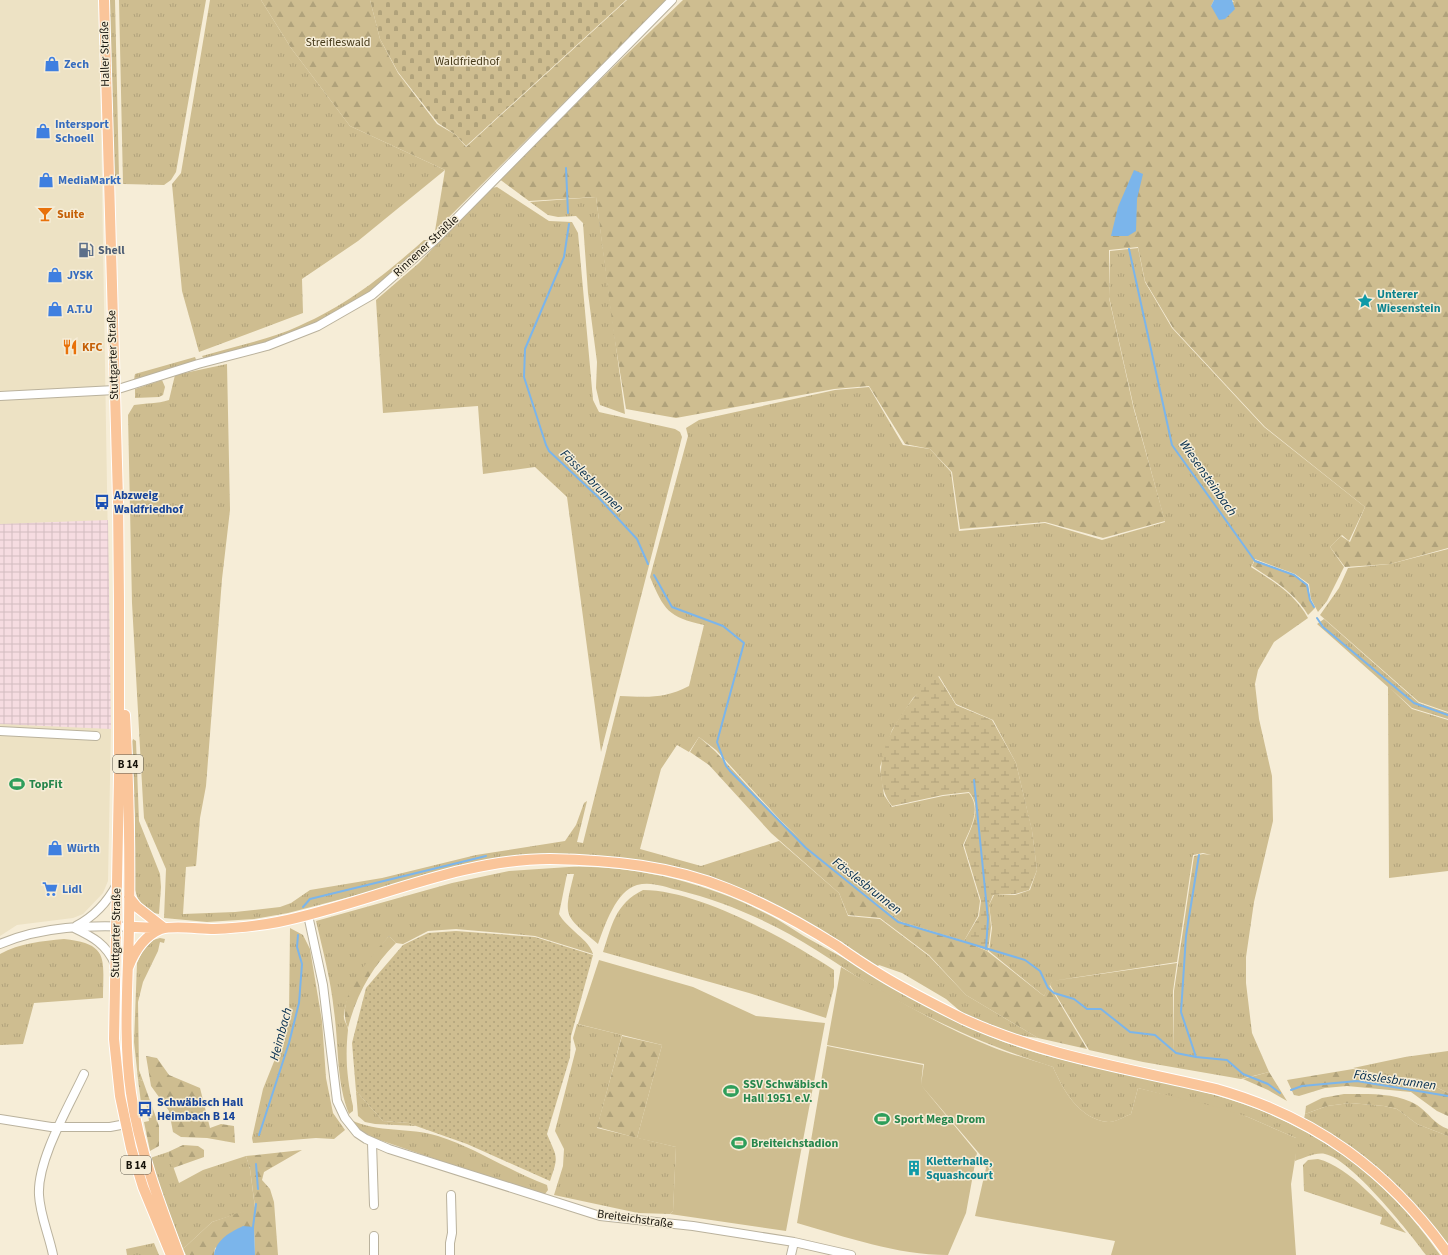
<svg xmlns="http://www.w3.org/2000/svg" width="1448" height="1255" viewBox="0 0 1448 1255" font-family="'Source Sans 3',sans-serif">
<defs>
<pattern id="industrial-grid" width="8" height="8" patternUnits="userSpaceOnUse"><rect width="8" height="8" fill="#f6dce1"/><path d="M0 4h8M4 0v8" fill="none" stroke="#d2bcc0"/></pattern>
<pattern id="grass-tufts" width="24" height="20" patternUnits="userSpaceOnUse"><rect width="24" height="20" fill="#cebd90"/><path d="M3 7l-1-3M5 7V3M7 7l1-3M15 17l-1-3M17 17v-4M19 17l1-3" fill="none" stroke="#b0a27b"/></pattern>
<pattern id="forest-firs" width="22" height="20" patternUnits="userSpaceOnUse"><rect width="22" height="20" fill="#cebd90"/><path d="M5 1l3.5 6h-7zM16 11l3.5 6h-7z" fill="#b0a27b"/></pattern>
<pattern id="wetland-marsh" width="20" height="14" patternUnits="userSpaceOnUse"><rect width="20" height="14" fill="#cebd90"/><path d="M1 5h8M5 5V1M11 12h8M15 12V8" fill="none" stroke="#b0a27b"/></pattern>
<pattern id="cemetery-stones" width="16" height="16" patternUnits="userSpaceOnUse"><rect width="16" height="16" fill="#cebd90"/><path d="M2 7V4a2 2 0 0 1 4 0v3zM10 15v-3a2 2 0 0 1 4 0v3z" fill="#b0a27b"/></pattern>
<pattern id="park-dots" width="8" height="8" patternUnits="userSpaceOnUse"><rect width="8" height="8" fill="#cebd90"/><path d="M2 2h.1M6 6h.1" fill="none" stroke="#b0a27b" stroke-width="1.8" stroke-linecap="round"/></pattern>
</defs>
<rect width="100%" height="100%" fill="#f6edd7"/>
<path fill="#ede2c4" d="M0,0H99L111,729L108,881L103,893L83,914L73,918L17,925L0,936Z"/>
<path fill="url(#industrial-grid)" d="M108,520L111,729L0,724V524Z"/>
<path fill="url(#grass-tufts)" d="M109,0H115L119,177V184L113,183Z
M119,0H206L176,172L171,180L164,185L123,184Z
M210,0H261L291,48L350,126L445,170L358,241L302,279L303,313L199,352L182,291L172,184L181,173Z
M497,187L549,221L572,222L578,233L593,400L599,412L675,429L680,432L682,437L601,752L567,497L535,467L483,474L478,406L383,413L376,300L419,263L484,194L491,188Z
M596,197L625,414L600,405L596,388L597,362L588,293L583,223L576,216L558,217L548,215L530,202Z
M424,240H429C407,260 385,281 362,299C318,332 256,345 204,359L202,356C232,347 271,339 299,326C349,304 383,276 424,240Z
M1138,248L1145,282L1172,328L1264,427L1365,507L1349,541L1342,535L1330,547L1344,567L1327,601L1318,612L1311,599L1309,584L1295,574L1255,559L1251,567C1273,581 1295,594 1308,618L1274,642L1258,670L1255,684L1259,719L1272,776L1273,821L1254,902L1246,957V983L1252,1033L1269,1072L1241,1079L1143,1062L1089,1050L1050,985L1052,981L1177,963L1173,991L1174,1057V991L1194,856L1203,854L1211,855L1203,853L1193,855L1177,962L1052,981L1044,996L989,951L992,928L989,905L994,895H1015L1030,890L1037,870L1032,831L1016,763L993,720L956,704L939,676L913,698L892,730L880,767L884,795L892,807L943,796L969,793C982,809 970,829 963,845L980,901L978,916L964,941L902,922L877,904L810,848L781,821L716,750L699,737L689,752L677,745L661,769L640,849L701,866L779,841L839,893L848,916L880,919L929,956L966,995L1038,1038L1009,1034L967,1017L946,999L902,973L879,965L877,967L826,934L656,863L620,858L580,856L438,874L288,913L254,919L207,922L164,918L166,869L144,818L143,802L132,603L128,415L134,405C146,403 157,404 169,400L175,375L227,364L230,510L222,579L206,786L200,818L196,866L186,867L183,914L235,912L280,907L291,903L310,890L382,878L476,855L565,841L576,825L584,803L587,801L577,842L583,843L620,696C647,697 664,699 689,686L704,625C668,617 664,610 650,577L688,436L686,428L699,420L835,390L869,387L903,445L930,449L951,472L959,531L1045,523L1102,540L1165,522L1134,408L1109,297L1110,251Z
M195,357L197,362L134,380L135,374Z
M162,380L165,387L163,395L159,397L135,398V389Z
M1448,549V712L1419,702L1320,615L1339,588L1348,568L1390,564Z
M1324,619L1419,703L1448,713V719L1412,708L1390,688L1412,709L1448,720V871L1389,878L1388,687L1317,624Z
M133,739L136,741L139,821L160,874L161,887L159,914L149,912L140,905L134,887L135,822L130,746Z
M569,867C635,865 708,883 767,914C782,921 795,931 809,939C832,952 855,964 878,977C919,1001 959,1025 1004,1042C1099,1077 1205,1079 1295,1126C1353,1155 1404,1202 1440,1255H1426C1409,1232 1351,1159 1325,1154C1316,1152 1304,1158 1295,1161L1296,1138L1248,1117L1138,1088L1131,1114C1125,1116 1115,1123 1108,1122C1079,1119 1063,1090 1053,1067C997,1049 950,1029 898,1001C870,986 843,967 816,950C774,923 726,902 678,890C665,887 651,881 637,885C616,891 605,925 598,944C564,915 563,918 574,874H567L559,914C567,929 590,940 593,954L535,936L456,929L428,931L403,944L396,943L389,936C370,960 348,983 344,1015C343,1021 348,1025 348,1030C345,1057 347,1079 353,1106V1111L349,1114C336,1081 339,1046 334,1011C331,981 323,951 316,921L452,883L509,871Z
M643,890C699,890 786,939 834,970V987L826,1018L749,993L603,952C612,925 615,904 643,890Z
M290,928L303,935L310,949L322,1021L326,1078L333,1113L345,1130L334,1139L316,1138L253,1143L252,1138L263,1089L287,1029L289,1016Z
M160,938L165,939L164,943L160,942L158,951L143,982L138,1002L139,1070L143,1081L138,1079L134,1042L137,963L143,950L153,940Z
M64,939C110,944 103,959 103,998L34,1003L23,1044L0,1045V954C20,943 42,941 64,939Z
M577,1024L622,1035L597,1128L676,1147L673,1211L670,1214L638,1213L554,1195L563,1166L564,1149L555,1131L576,1049L573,1038Z
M1448,1051V1093L1420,1079L1392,1077L1353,1068L1405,1057Z
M356,1091L383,1121L409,1123L416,1126L375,1124L365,1122L358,1116Z
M1350,1103L1384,1106L1397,1109L1417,1124L1448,1136V1245L1416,1206L1390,1181L1304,1119L1305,1114L1327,1106Z
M351,1120C378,1133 409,1127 438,1136C476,1148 509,1171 547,1185L548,1190L545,1194L540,1195L374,1138L361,1131Z
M168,1152L179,1183L203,1170L246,1156L250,1169L255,1208L212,1222L183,1249L152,1168L150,1158Z
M1318,1159C1350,1167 1384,1208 1406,1233L1380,1224L1382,1217L1304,1191L1303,1165L1308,1160Z
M154,1243L159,1255H127L126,1249Z"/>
<path fill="url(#forest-firs)" d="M261,0H370L380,39L398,73L437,124L456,135L466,147L627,0H667L435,231L445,170L350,126L291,48Z
M683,0H1214L1211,6L1234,2L1232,0H1448V548L1390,564L1345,567L1330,547L1341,536L1350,542L1365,507L1265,427L1173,328L1145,281L1138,247L1109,250V298L1134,410L1165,521L1103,538L1045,522L960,529L952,472L930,449L905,444L869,386L834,389L676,418L626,409L613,329L596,197L529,201L498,178Z
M1255,560L1295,575L1308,585L1310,600L1315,608L1308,615C1295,593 1273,580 1252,566Z
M699,737L715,751L781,822L877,904L902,922L964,941L987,951L1044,996L1049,985L1087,1049L1038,1038L966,995L929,955L880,918L848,915L839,893L771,833L709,765L690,752Z
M389,936L396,943C372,967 356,995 348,1028C334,998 370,957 389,936Z
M622,1036L662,1045L637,1138L597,1127Z
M146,1056L157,1058L169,1075L200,1088L210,1128L221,1124L234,1126L235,1143L207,1138L181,1137L173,1132L169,1111L151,1086Z
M1353,1069L1392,1078L1420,1079L1448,1093V1116L1437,1111L1411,1092L1347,1086L1325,1088L1299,1096L1294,1095L1287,1080Z
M1269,1072L1287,1101L1268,1090L1243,1079Z
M138,1079L143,1081L159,1126V1146L150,1151L144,1122L149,1121L146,1102L141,1103Z
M1344,1094C1367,1094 1396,1092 1417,1105C1428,1112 1435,1125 1448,1129V1136L1417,1124L1397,1109L1384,1106L1350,1103L1327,1106L1305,1114L1306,1106L1322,1098Z
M183,1145L198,1146L204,1150V1157L173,1168L168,1152Z
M302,1150L264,1172L262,1180L270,1189L274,1202L278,1255H255L254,1228L215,1248L214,1255H186L183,1249L212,1222L255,1207L250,1169L246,1156Z"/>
<path fill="url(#wetland-marsh)" d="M938,676L956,705L992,720L1016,763L1032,830L1037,870L1029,890L1015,894L993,895L989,905L991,927L988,951L964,941L979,916L981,901L964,845C971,828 983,808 969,792L943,795L892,806C867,773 889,728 913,699C920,690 930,683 938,676Z"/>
<path fill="url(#cemetery-stones)" d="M370,0H626L466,146L456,135L438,123L398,72L380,39Z"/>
<path fill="url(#park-dots)" d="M456,931L535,937L593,955L571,1036L570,1057L547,1134C557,1158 559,1155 550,1181L467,1144L416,1126L409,1123L383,1121L356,1091L352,1043L366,988L403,945L428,933Z"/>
<path fill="#cebd90" d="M599,960L693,987L756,1016L825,1023L786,1231L670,1214L673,1211L676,1147L637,1138L662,1045L578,1024Z
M841,967C890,996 940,1026 992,1047C1012,1055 1033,1060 1053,1067C1063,1090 1079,1119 1108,1122C1114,1123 1125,1116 1131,1114L1138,1088L1221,1108L1248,1117L1296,1138V1153L1291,1184L1296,1255H1111L1115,1241L975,1216L986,1168L983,1158L921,1085L924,1064L827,1045Z
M827,1046L923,1065L921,1085L977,1153L966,1213L948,1255C896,1255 847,1237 797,1223Z"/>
<path fill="#7bb5eb" d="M1214,0H1232L1235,9L1225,19L1219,20L1211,6Z
M1134,170L1143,174L1137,199L1136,231L1128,236H1111L1118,207Z
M243,1226L254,1227L255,1255H214C216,1239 231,1232 243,1226Z"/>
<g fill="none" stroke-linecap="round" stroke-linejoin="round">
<path stroke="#7bb5eb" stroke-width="2" d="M566,168L568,213
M569,224L564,257L525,349L524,377L546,445L549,451L598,497L637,539L648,564
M1129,249L1172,445L1255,561L1294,575L1307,585L1310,600L1314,607
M654,575L672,607L723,626L744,643L717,742L726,766L730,771L806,848L898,922L1025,960L1040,971L1048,988L1054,993L1074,999L1087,1009H1101L1130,1032L1155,1035L1176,1053L1196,1057L1227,1060L1243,1074L1268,1084L1280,1093
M1317,618L1323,627L1414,703L1448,715
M974,780L988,919L986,949
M303,907L310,899L486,856
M1196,1057L1181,1012L1186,936L1199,855
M1291,1090L1302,1086L1357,1081L1448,1096
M259,1135L289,1043L299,1003L302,964L297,947L298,935
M256,1164L258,1189
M253,1227L256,1204"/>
<defs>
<path id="minor" d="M0,396L115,390L198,364L267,346L318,326L372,295L436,239L672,0
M0,731L96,736
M308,915L323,985L337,1101L345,1118L357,1133L366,1139L389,1149L600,1216L693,1226L794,1242L851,1255
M76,926C95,916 107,903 117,884
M74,928C93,937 106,944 115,964
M0,944C42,926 89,925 135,927
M0,1119L51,1127H110L126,1124
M372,1143L374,1205
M53,1255C49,1235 40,1215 39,1195C37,1160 69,1106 84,1074
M374,1255V1236
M450,1255V1243L452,1233L451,1195
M791,1255L794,1242"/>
<path id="major" d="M104,0L118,499L119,601V778L114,1039L120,1096L131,1148L143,1187L171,1255
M125,715C129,786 130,856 129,927C128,982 123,1038 131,1093C139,1149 159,1202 179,1255
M129,897L137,907L164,928
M135,927L157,928
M128,968C134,952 144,936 161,929C174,925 199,929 214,929C235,928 257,926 278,922C368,904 457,859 550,859C611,860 672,866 728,889C766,904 802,924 837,946C851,956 866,966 881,975C907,991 935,1005 963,1019C1044,1056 1131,1069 1216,1089C1315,1117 1389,1171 1448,1254"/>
</defs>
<use href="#minor" stroke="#bab29d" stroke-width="10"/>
<use href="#major" stroke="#fff" stroke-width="12"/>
<use href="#minor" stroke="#fff" stroke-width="8"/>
<use href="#major" stroke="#fac59a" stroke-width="10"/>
</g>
<defs>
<symbol id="shop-bare" viewBox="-9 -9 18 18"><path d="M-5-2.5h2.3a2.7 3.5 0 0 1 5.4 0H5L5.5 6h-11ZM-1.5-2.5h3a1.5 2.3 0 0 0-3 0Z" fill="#3f7fe0" stroke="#f6edd7" stroke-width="2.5" paint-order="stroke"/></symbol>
<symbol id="bar-bare" viewBox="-9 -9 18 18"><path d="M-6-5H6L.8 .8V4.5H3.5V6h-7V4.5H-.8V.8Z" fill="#e8710a" stroke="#f6edd7" stroke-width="2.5" paint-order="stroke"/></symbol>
<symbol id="fuel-bare" viewBox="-9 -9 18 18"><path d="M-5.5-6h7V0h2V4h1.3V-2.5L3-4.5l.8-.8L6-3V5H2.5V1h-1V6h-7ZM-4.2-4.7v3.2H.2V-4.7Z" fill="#5c6f8a" stroke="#f6edd7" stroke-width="2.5" paint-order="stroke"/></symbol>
<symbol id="sight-bare" viewBox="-9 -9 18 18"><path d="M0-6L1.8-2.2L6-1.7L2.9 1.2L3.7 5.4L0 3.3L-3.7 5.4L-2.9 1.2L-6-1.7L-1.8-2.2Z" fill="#0f9aa8" stroke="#f6edd7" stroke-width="2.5" paint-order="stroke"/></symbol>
<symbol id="restaurant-bare" viewBox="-9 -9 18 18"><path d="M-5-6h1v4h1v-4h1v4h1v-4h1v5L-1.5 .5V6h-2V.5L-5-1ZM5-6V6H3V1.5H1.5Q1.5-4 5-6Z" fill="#e8710a" stroke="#f6edd7" stroke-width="2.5" paint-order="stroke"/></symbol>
<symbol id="bus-bare" viewBox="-9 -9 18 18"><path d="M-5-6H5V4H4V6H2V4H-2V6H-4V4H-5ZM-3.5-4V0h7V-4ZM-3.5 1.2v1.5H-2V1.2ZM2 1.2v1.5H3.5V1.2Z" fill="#1a4fb4" stroke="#f6edd7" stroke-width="2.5" paint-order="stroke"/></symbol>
<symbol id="stadium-bare" viewBox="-9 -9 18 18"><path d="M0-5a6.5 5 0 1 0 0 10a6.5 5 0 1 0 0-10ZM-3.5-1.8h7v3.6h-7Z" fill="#2e9e5b" stroke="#f6edd7" stroke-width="2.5" paint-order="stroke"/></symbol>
<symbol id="supermarket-bare" viewBox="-9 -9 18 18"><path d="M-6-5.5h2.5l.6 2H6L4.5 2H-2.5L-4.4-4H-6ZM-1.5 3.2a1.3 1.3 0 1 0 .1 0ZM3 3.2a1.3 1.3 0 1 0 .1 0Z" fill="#3f7fe0" stroke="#f6edd7" stroke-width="2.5" paint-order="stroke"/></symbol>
<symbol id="building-bare" viewBox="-9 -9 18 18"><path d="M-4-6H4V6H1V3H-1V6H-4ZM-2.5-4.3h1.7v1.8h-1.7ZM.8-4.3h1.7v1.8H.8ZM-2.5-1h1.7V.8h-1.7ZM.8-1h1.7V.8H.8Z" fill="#0f9aa8" stroke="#f6edd7" stroke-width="2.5" paint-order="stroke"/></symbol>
</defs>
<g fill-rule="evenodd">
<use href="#shop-bare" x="41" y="53" width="22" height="22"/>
<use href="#shop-bare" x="32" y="120" width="22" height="22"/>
<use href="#shop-bare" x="35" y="169" width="22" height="22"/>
<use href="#bar-bare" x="34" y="203" width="22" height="22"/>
<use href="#fuel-bare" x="75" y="239" width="22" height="22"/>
<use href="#shop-bare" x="44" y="264" width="22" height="22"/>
<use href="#sight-bare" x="1354" y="290" width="22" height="22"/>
<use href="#shop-bare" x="44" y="298" width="22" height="22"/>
<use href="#restaurant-bare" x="59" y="336" width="22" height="22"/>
<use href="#bus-bare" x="91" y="491" width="22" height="22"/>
<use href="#stadium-bare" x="6" y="773" width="22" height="22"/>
<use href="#shop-bare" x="44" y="837" width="22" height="22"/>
<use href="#supermarket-bare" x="39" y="878" width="22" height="22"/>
<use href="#stadium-bare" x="720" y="1080" width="22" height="22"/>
<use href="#bus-bare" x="134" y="1098" width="22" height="22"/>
<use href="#stadium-bare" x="871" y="1108" width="22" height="22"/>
<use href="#stadium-bare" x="728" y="1132" width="22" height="22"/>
<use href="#building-bare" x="903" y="1157" width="22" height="22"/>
</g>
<g text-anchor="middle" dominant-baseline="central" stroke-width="3" stroke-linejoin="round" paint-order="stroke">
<g fill="#f6edd7" stroke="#595448" stroke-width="1">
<rect x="113" y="755" width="30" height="18" rx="3"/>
<rect x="121" y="1156" width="30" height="18" rx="3"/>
</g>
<g font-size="11" font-weight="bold" fill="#16130b">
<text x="128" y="764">B 14</text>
<text x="136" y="1165">B 14</text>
</g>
<g font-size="12" fill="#463a1a" stroke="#f6edd7">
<text x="338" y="42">Streifleswald</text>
<text x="467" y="61">Waldfriedhof</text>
</g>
<g font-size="12" fill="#16130b" stroke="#f6edd7">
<text transform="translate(105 54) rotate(-91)">Haller Straße</text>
<text transform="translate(426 246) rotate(-43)">Rinnener Sträßle</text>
<text transform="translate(113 355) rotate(-92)">Stuttgarter Straße</text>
<text transform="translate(116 933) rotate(-89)">Stuttgarter Straße</text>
<text transform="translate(635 1219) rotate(8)">Breiteichstraße</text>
</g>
<g font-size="12" font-weight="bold" fill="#366cbe" stroke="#f6edd7" text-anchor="start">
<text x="64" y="64">Zech</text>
<text x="55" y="124">Intersport<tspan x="55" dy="14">Schoell</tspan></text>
<text x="58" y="180">MediaMarkt</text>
<text x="67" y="275">JYSK</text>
<text x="67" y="309">A.T.U</text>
<text x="67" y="848">Würth</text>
<text x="62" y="889">Lidl</text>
</g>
<g font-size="12" font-weight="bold" fill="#c56008" stroke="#f6edd7" text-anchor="start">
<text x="57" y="214">Suite</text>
<text x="82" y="347">KFC</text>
</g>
<g font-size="12" font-weight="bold" fill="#4e5e75" stroke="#f6edd7" text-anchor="start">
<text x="98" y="250">Shell</text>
</g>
<g font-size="12" font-weight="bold" fill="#0d838f" stroke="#f6edd7" text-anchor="start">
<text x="1377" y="294">Unterer<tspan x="1377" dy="14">Wiesenstein</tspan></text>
<text x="926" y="1161">Kletterhalle,<tspan x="926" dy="14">Squashcourt</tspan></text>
</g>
<g font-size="12" font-weight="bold" fill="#164399" stroke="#f6edd7" text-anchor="start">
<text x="114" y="495">Abzweig<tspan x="114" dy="14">Waldfriedhof</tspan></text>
<text x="157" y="1102">Schwäbisch Hall<tspan x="157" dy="14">Heimbach B 14</tspan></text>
</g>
<g font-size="12" font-weight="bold" fill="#27864d" stroke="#f6edd7" text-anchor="start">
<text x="29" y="784">TopFit</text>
<text x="743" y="1084">SSV Schwäbisch<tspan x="743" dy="14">Hall 1951 e.V.</tspan></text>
<text x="894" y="1119">Sport Mega Drom</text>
<text x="751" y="1143">Breiteichstadion</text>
</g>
<g font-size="13" font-style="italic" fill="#002b4d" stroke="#f6edd7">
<text transform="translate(1208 478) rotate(55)">Wiesensteinbach</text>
<text transform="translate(592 481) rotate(45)">Fässlesbrunnen</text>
<text transform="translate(867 886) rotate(38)">Fässlesbrunnen</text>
<text transform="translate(281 1034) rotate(-75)">Heimbach</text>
<text transform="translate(1395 1080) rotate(8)">Fässlesbrunnen</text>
</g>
</g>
</svg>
